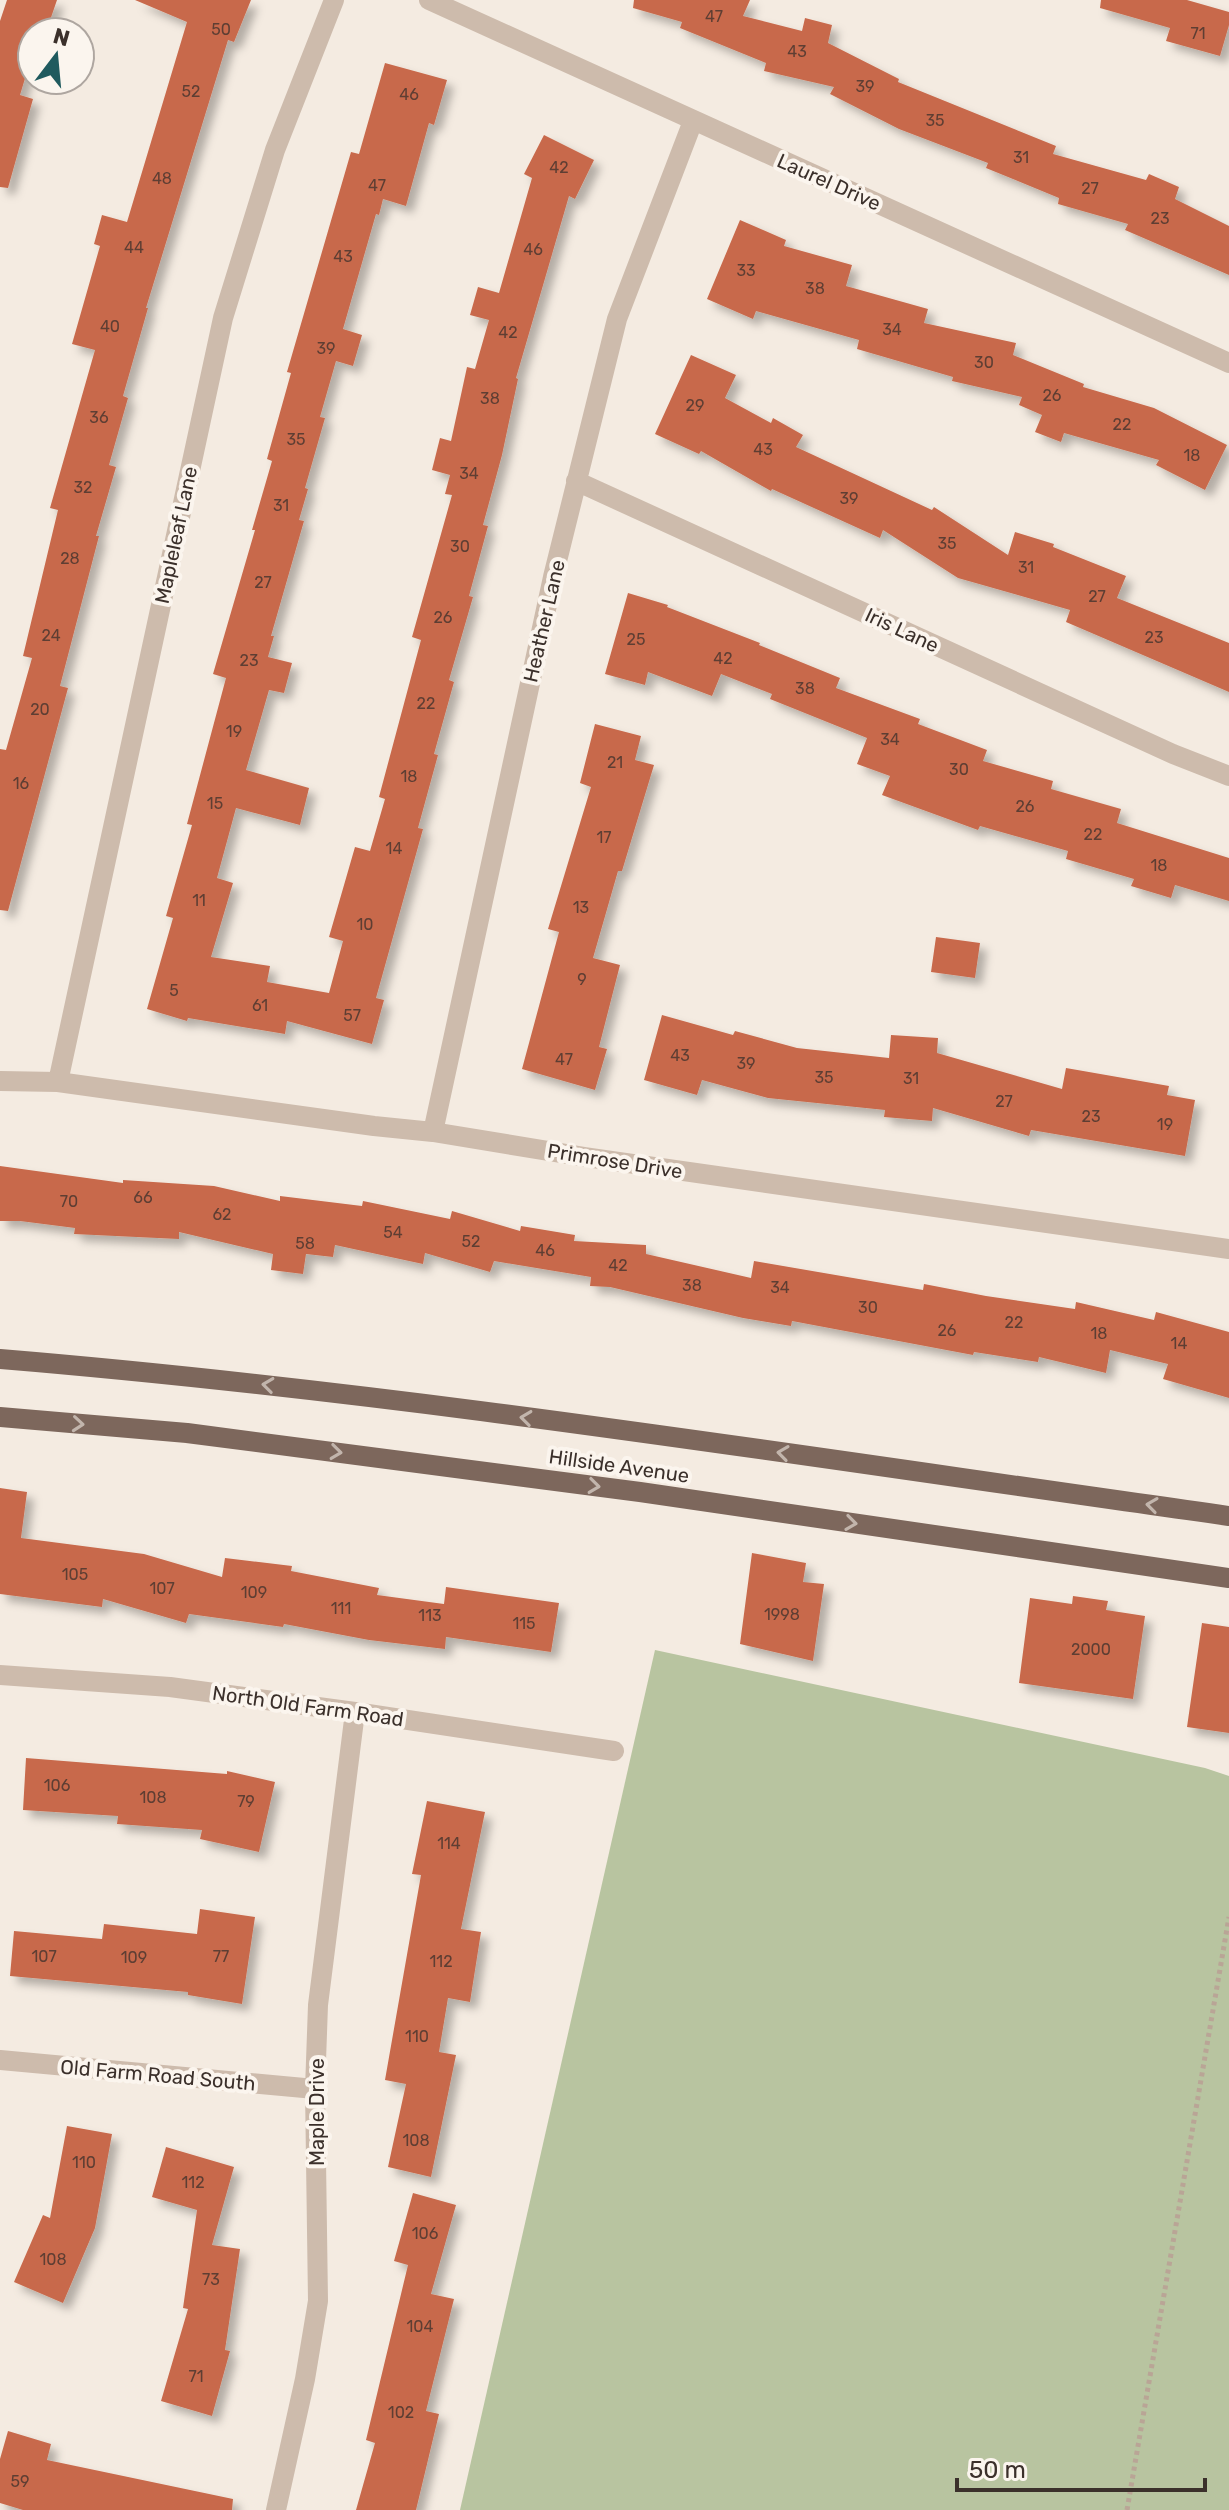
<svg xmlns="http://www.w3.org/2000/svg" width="1229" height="2510" viewBox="0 0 1229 2510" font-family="Rubik,sans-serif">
<defs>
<filter id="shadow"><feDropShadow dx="7" dy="7" stdDeviation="4" flood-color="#0004"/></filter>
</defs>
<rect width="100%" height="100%" fill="#f4ebe1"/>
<path fill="#b8c4a0" d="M655,1650L1205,1768L1229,1776V2510H460Z"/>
<path fill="#c8694b" filter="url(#shadow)" d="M7,0H57L46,32H32V55L20,95L33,99L8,188L0,187V21Z
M135,0H251L234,42L228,40L146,308H148L123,396L128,398L109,465L116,467L96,536H99L60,686L68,688L8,911L0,910V749L6,750L32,658L23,656L58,510L50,508L95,350L72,344L100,246L94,244L102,215L127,222L187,22Z
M634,0H750L743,16L802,31L805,18L832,25L828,43L899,79L898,82L1056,146L1053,154L1146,180L1149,174L1179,187L1175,199L1229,226V275L1125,230L1128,224L1058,204L1059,198L986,168L988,163L899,129L830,94L834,87L764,71L766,63L680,28L682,22L633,8Z
M1101,0H1187L1229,12V25L1220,56L1166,41L1170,28L1100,8Z
M385,63L447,80L434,125L429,123L406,206L383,199L379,215L376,214L343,329L362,335L353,366L336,361L320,417L325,418L305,488L308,489L299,520L304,521L271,636H274L268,657L292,663L284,693L269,690L246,770L309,788L300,825L236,808L217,878L233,883L211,957L270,966L267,982L329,993L343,941L329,937L355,847L370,851L385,799L379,797L421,640L412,637L452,495L445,494L450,475L432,470L440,438L451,441L467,367L475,369L489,320L470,315L478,287L499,293L532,178L524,174L544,135L594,160L575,199L569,196L516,378L518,379L502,455L483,525L488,526L469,596L473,597L449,680L454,682L434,754L438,755L418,828L423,829L376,998L384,1000L372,1044L287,1021L285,1034L188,1018L187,1021L147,1009L173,918L166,916L192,825L187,824L226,678L213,674L255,530H252L272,461L267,459L291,373L287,372L351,152L359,154Z
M740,220L786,240L784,246L852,265L846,286L928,309L924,323L1016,343L1013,355L1084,384L1083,387L1154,408L1227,445L1205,490L1156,465L1159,460L1064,433L1061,442L1035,432L1042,415L1019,405L1022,397L952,381L953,377L857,349L859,340L756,311L753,319L707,299Z
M691,355L736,375L725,398L771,423L773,418L803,435L796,447L932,510L934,507L1008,555L1015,532L1054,544L1053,547L1126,576L1117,598L1229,643V692L1066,622L1070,610L958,578L883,530L880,538L772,489L771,491L701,451L699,454L655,434Z
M628,593L668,605L667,607L760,643L759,645L840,678L836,688L920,719L918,724L987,750L983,761L1053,781L1051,789L1121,809L1117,823L1229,858V901L1175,885L1171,898L1131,886L1134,879L1066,859L1068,851L980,826L978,830L882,795L890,776L857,764L867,738L770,699L772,694L721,674L712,696L648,672L645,685L605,674Z
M595,724L641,736L635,760L654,765L622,871H618L593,958L620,965L599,1047L607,1049L595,1090L522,1069L559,932L548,929L591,787L580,783Z
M936,937L980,943L975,978L931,972Z
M662,1015L733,1035L735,1031L797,1048L889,1058L891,1035L938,1038L937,1053L1062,1089L1066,1068L1169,1086L1167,1095L1195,1100L1185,1156L1031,1130L1029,1136L933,1108L932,1121L884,1117L885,1110L768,1098L702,1080L697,1095L644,1080Z
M0,1166L123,1183V1180L214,1186L280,1201V1196L362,1206L363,1201L450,1219L452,1211L520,1231L521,1226L575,1235L574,1241L646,1245V1254L751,1278L754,1261L923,1290L924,1284L986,1296L1075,1309L1076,1302L1154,1320L1156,1312L1229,1332V1398L1163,1379L1168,1364L1110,1350L1106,1373L1039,1357L1038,1362L974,1352L973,1355L792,1321L791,1326L743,1318L610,1287L590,1286L591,1277L494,1261L490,1272L425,1253L423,1264L335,1245L333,1257L306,1254L303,1274L271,1270L273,1254L179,1232V1239L74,1234L75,1228L20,1221H0Z
M0,1488L27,1492L21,1538L144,1554L222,1577L225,1558L292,1566L291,1571L379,1588L377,1595L444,1604L446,1587L559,1603L551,1652L446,1637L445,1649L369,1640L284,1624L283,1627L189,1614L186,1623L103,1599L102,1607L0,1594Z
M752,1553L806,1563L803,1582L824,1584L813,1661L740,1644Z
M1073,1596L1108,1601L1106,1610L1145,1616L1133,1699L1019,1683L1030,1598L1072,1604Z
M1202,1623L1229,1627V1733L1187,1727Z
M26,1758L227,1774V1771L275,1782L259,1852L200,1839L202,1830L117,1824L118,1816L23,1810Z
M427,1801L485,1812L461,1929L481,1932L470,2002L448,1998L439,2052L456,2055L431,2177L388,2167L406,2084L385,2080L421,1875L412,1874Z
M200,1909L255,1917L242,2004L188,1995V1992L10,1976L14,1931L102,1939L104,1924L197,1934Z
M67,2126L112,2134L95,2228L63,2303L14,2282L43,2215L50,2218Z
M166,2147L234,2167L212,2245L240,2249L225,2350L230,2351L212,2416L161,2401L188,2309L183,2308L197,2210L152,2197Z
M413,2193L456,2205L431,2294L454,2299L426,2411L439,2414L416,2510H356L375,2443L366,2440L408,2265L394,2261Z
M8,2431L51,2444L47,2460L233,2499L232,2510H23L0,2503V2459Z"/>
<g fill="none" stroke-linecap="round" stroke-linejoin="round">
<path stroke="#b9a596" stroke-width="5" stroke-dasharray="4 4" stroke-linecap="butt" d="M1127,2510L1229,1917"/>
<path stroke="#cdbbac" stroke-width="20" d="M429,0L1229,363
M576,481L1173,754L1229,776
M0,1081L58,1082L374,1126L433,1132L585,1157L1229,1249
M58,1082L223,318L275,150L334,0
M433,1132L553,577L617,319L693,121
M0,1675L170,1687L355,1712L614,1751
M0,2060L315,2089
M276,2510L305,2379L318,2301L315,2089L318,2005L355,1712"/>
<path stroke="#7d675c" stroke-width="20" d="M0,1359C411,1393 820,1459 1229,1516
M0,1417L187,1433L640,1492L1229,1578"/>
</g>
<defs><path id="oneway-chevron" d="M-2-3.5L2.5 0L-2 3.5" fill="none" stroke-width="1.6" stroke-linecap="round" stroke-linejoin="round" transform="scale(2)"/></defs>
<g stroke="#c2b5ac">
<use href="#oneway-chevron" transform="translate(268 1385) rotate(-173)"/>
<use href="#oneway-chevron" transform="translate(526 1418) rotate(-173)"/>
<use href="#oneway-chevron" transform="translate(78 1424) rotate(5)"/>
<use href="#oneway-chevron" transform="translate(336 1452) rotate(7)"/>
<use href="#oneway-chevron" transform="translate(783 1453) rotate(-172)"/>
<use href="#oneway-chevron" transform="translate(594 1486) rotate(7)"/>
<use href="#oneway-chevron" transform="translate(1152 1505) rotate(-172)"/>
<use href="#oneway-chevron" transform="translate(851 1523) rotate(8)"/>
</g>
<g text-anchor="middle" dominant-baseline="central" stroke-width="8" stroke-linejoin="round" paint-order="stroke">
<g font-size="16" fill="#5e3e33">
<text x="714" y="16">47</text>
<text x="221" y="29">50</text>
<text x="1198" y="33">71</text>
<text x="797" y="51">43</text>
<text x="865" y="86">39</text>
<text x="191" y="91">52</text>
<text x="409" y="94">46</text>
<text x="935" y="120">35</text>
<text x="1021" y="157">31</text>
<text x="559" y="167">42</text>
<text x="162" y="178">48</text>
<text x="377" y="185">47</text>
<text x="1090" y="188">27</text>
<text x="1160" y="218">23</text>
<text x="134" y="247">44</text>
<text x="533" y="249">46</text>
<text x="343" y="256">43</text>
<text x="746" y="270">33</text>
<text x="815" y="288">38</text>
<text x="110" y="326">40</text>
<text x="892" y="329">34</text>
<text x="508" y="332">42</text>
<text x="326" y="348">39</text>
<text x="984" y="362">30</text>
<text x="1052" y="395">26</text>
<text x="490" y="398">38</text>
<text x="695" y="405">29</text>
<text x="99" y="417">36</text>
<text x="1122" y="424">22</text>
<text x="296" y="439">35</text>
<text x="763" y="449">43</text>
<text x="1192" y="455">18</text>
<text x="469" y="473">34</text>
<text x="83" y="487">32</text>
<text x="849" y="498">39</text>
<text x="281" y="505">31</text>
<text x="947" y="543">35</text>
<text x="460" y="546">30</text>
<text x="70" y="558">28</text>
<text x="1026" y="567">31</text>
<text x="263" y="582">27</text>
<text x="1097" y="596">27</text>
<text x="443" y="617">26</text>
<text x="51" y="635">24</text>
<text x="1154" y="637">23</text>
<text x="636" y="639">25</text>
<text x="723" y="658">42</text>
<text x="249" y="660">23</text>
<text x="805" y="688">38</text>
<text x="426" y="703">22</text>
<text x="40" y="709">20</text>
<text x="234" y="731">19</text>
<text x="890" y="739">34</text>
<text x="615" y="762">21</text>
<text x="959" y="769">30</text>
<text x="409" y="776">18</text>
<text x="21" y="783">16</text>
<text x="215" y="803">15</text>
<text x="1025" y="806">26</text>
<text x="1093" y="834">22</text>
<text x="604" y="837">17</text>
<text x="394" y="848">14</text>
<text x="1159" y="865">18</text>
<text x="199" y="900">11</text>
<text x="581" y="907">13</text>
<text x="365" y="924">10</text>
<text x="582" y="979">9</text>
<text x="174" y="990">5</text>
<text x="260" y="1005">61</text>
<text x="352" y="1015">57</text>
<text x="680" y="1055">43</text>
<text x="564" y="1059">47</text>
<text x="746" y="1063">39</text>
<text x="824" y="1077">35</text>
<text x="911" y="1078">31</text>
<text x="1004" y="1101">27</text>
<text x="1091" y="1116">23</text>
<text x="1165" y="1124">19</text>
<text x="143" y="1197">66</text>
<text x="69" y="1201">70</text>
<text x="222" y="1214">62</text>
<text x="393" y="1232">54</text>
<text x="471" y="1241">52</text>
<text x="305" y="1243">58</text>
<text x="545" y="1250">46</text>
<text x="618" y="1265">42</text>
<text x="692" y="1285">38</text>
<text x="780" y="1287">34</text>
<text x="868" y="1307">30</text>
<text x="1014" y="1322">22</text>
<text x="947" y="1330">26</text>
<text x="1099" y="1333">18</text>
<text x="1179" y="1343">14</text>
<text x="75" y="1574">105</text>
<text x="162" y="1588">107</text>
<text x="254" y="1592">109</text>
<text x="341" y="1608">111</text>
<text x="782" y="1614">1998</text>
<text x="430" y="1615">113</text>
<text x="524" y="1623">115</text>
<text x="1091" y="1649">2000</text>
<text x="57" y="1785">106</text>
<text x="153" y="1797">108</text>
<text x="246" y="1801">79</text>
<text x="449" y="1843">114</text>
<text x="44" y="1956">107</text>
<text x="221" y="1956">77</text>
<text x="134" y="1957">109</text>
<text x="441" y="1961">112</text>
<text x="417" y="2036">110</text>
<text x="416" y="2140">108</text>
<text x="84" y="2162">110</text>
<text x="193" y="2182">112</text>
<text x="425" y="2233">106</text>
<text x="53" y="2259">108</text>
<text x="211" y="2279">73</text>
<text x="420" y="2326">104</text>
<text x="196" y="2376">71</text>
<text x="401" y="2412">102</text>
<text x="20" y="2481">59</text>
</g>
<g font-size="20" fill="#3b302b" stroke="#fbf5ee">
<text transform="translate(829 182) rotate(24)">Laurel Drive</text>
<text transform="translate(176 535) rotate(-78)">Mapleleaf Lane</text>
<text transform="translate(544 621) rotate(-77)">Heather Lane</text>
<text transform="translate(902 630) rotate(25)">Iris Lane</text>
<text transform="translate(615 1161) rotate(9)">Primrose Drive</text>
<text transform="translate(619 1466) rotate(8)">Hillside Avenue</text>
<text transform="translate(308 1706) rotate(8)">North Old Farm Road</text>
<text transform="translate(158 2075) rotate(5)">Old Farm Road South</text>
<text transform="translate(317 2112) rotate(-90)">Maple Drive</text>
</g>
</g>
<g transform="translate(56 56) rotate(16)"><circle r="38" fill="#fbf5ee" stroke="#aea6a0" stroke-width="2"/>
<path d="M0-6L14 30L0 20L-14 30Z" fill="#1f5a5e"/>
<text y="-12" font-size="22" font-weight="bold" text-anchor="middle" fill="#3b302b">N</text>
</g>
<path d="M957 2478v12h248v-12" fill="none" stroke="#3b302b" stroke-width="4"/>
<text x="969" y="2478" font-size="24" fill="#3b302b" stroke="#fbf5ee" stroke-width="6" paint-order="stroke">50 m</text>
</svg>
